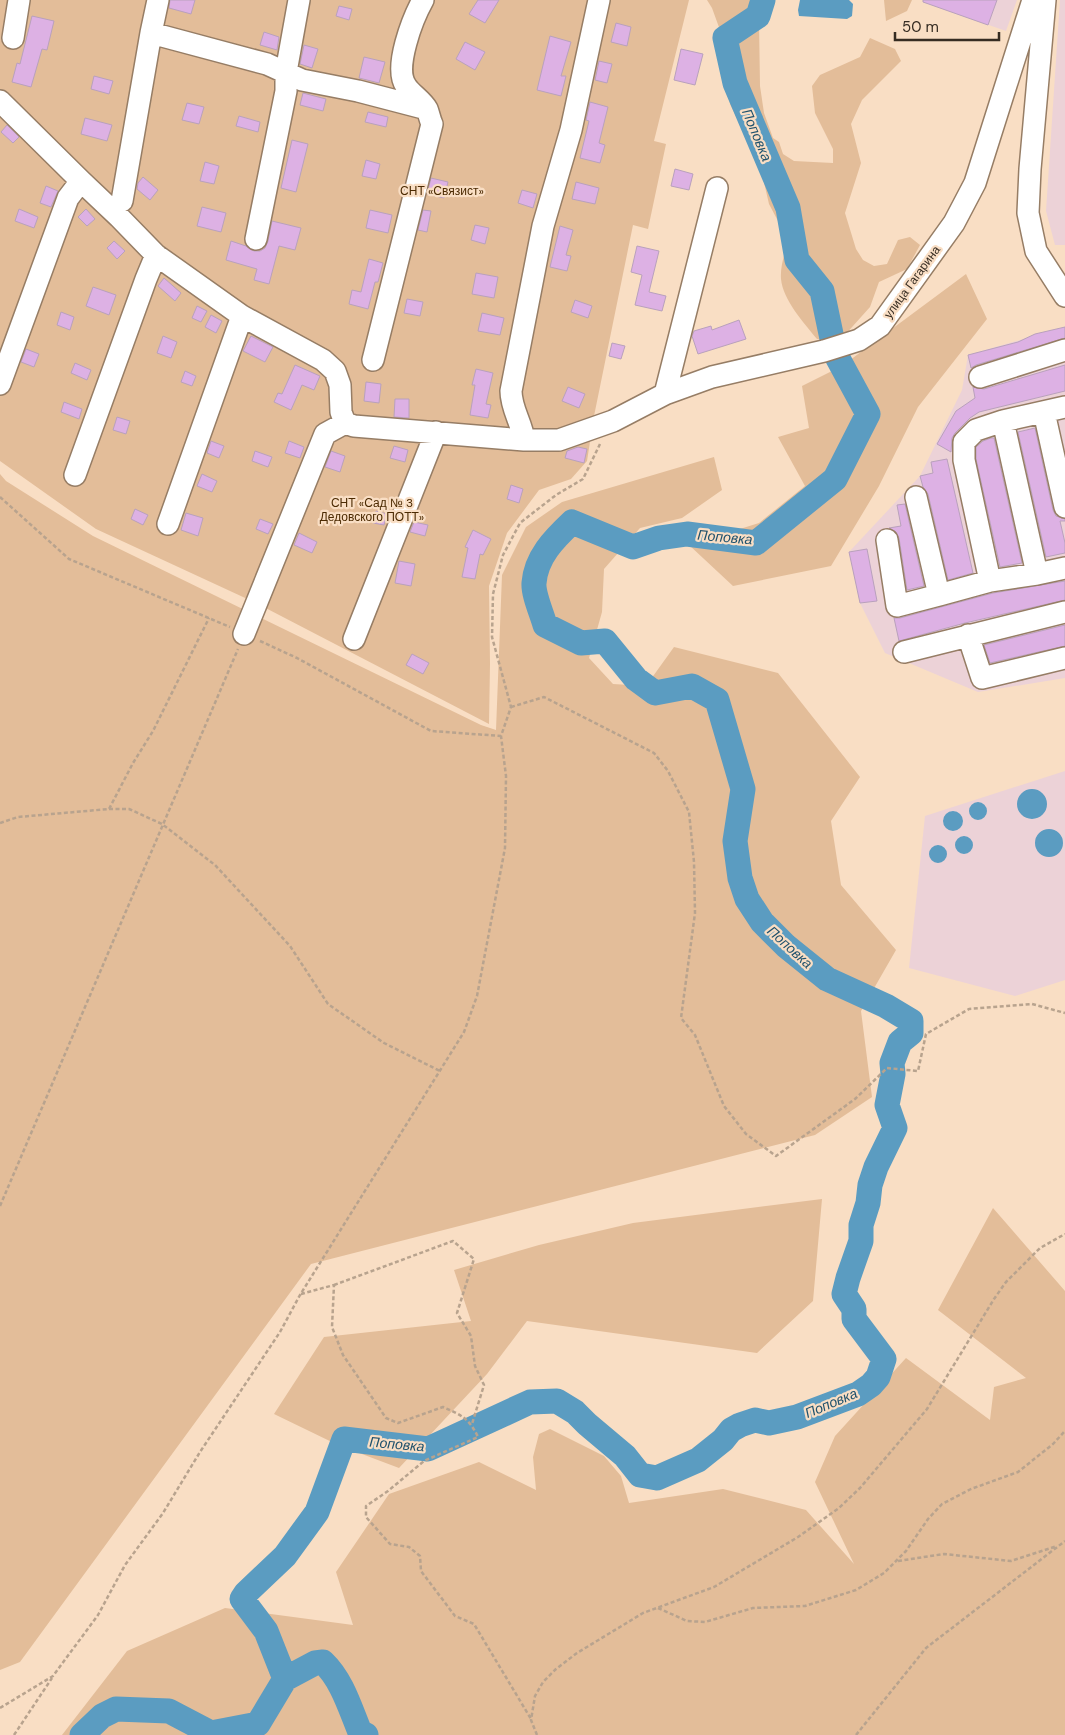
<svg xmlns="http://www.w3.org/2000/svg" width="1065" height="1735" viewBox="0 0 1065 1735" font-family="'DM Sans',sans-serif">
<rect width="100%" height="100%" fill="#f9dec4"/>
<path fill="#ecd2d7" d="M943,0H1017L1006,31L940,8Z
M1060,0H1065V245H1055L1046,211Z
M1065,327V678L978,692L885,653L860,603L849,552L920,476L962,390L968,355Z
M1065,771V980L1015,996L909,968L925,816Z"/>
<path fill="#e3bd99" d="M0,0H689L654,141L666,144L648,229L633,225L594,416L587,461L571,479L539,490L507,533L489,586L490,664L489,724L256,603L96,529L0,461Z
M707,0H770L759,22L760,86L764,113L773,138L779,142L783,154L794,161L833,163V149L815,113L812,86L820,75L860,57L870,38L895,49L901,61L862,100L851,124L861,163L845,213L856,249L863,260L874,266L887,264L898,240L910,237L920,245L907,269L879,282L870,307L844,336L832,340L817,339C804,323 783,300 781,279C780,266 785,253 788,240L769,204L760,165L730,104L720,30L712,8Z
M884,0H912L907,11L886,21Z
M966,274L987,319L918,407L879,486L831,566L733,586L689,545L759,523L805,486L778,437L809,428L802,386L842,366Z
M714,457L722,490L682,518L640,528L604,569L602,612L589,658L613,684L646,686L674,647L778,673L860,777L831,821L841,885L896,950L861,1011L872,1097L815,1135L311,1264L20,1662L0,1670V474L6,481L93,536L481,725L496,730L502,575L526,527L562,502Z
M822,1199L813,1301L757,1353L527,1321L487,1374L399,1468L338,1445L274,1414L324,1337L471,1321L454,1270L539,1245L633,1223Z
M993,1208L1065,1291V1735H62L127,1651L225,1608L353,1625L336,1572L389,1494L479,1462L536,1490L533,1457L539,1434L550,1429L604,1456L621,1476L629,1503L723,1489L806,1510L854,1564L815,1482L835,1436L906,1358L990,1420L994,1387L1026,1378L938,1310Z"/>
<path fill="#5b9cc1" d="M800,0H849L853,4L852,16L847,19L799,16L798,10Z
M1017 804a15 15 0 1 1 30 0a15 15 0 1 1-30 0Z
M969 811a9 9 0 1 1 18 0a9 9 0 1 1-18 0Z
M943 821a10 10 0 1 1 20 0a10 10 0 1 1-20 0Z
M1035 843a14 14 0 1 1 28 0a14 14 0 1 1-28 0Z
M955 845a9 9 0 1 1 18 0a9 9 0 1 1-18 0Z
M929 854a9 9 0 1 1 18 0a9 9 0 1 1-18 0Z"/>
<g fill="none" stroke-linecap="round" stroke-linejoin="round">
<path stroke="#5b9cc1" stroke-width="25" d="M285,1679L266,1631L242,1599L246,1593L285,1556L317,1512L344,1439L428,1449L530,1402L557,1401L575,1412L587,1424L625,1456L640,1475L657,1478L698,1460L723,1440L731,1430L740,1425L755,1420L769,1423L797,1417L858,1394L871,1385L878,1377L884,1359L854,1319V1309L844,1294L848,1278L861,1241V1225L868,1203L870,1185L876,1167L895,1128L887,1105L893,1074L892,1063L900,1042L911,1033V1021L886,1006L827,979L786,946L762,922L747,899L740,878L735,841L743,789L717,700L692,686L655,693L636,679L605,641L581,643L545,625C542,614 533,594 534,583C536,557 554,539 572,522L633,547L659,538L687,534L756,543L835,479L868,414L835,353L822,291L797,260L788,208L735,83L725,38L758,16L763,0
M82,1735L102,1716L116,1709L169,1711L211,1733L258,1724L285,1679L315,1663L323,1662C342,1680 350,1708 360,1732L366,1735"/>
</g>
<path fill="#ddb1e4" stroke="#b9a1bc" d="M170,0H195L191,14L169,8Z
M478,0H499L485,23L469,14Z
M923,0H997L988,25L923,2Z
M339,6L352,9L349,20L336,16Z
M32,16L54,21L47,50L42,49L31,87L12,82L17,63L20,64Z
M616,23L631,27L627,46L611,42Z
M264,32L279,37L277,50L260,45Z
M550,36L571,42L561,76H566L561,96L537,90Z
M465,42L485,52L475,70L456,59Z
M304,45L318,49L312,68L300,64Z
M681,49L703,54L695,85L674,80Z
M364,57L385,62L379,83L359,78Z
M599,61L612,64L607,83L595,80Z
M94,76L113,81L109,94L91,89Z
M303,93L326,99L323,111L300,105Z
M590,102L608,107L599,143L605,145L600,163L580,158L589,121L586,120Z
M187,103L204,107L199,124L182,120Z
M368,112L388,117L386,127L365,122Z
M239,116L260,122L258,132L236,126Z
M85,118L112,125L107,141L81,134Z
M7,125L19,137L13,143L1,132Z
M292,140L308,144L296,192L281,188Z
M366,160L380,164L376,179L362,176Z
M205,162L219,166L214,184L200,181Z
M675,169L693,174L689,190L671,186Z
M143,177L158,190L150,200L137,189L138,183Z
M431,178L448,182L444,198L427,194Z
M576,182L599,188L595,204L572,199Z
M46,186L58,191L51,207L40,203Z
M522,190L537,194L533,208L518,203Z
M202,207L226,213L221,232L197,226Z
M19,209L38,217L34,228L15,221Z
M86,209L95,219L87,226L78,217Z
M370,210L392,215L388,233L366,228Z
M423,210L431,211L427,232L418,230Z
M272,221L301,228L295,250L279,246L269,284L254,280L257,269L226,260L231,241L246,246L254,251H260L265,248L268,241Z
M475,225L489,228L485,244L471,240Z
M560,226L573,230L566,255L571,256L567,271L550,267Z
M114,241L125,251L117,259L107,248Z
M637,246L659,251L649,292L666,296L662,311L635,305L642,275L631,272Z
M369,259L383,263L378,282H375L368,309L349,304L352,290L361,292Z
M476,273L498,277L494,298L472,294Z
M164,278L181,293L175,301L158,286Z
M93,287L116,295L109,315L86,306Z
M407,299L423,302L420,316L404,313Z
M575,300L592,306L588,318L571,312Z
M197,306L207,311L201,322L192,318Z
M61,312L74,317L70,330L57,325Z
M482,313L504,318L500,335L478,331Z
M211,315L222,321L216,333L205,327Z
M739,320L746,339L698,354L692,336L694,331L711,326L712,330Z
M1065,327V338L976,365L971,368L968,355L1018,342L1035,334Z
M163,336L177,342L171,358L157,353Z
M251,336L273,347L265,362L243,351Z
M612,343L625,346L621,359L609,356Z
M26,349L39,354L34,367L21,362Z
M75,363L91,370L87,380L71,373Z
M295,365L320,376L314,390L302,385L291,410L274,402L278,393L282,394Z
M1065,365V391L979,412L970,418L955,433L952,438L951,452L937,444L956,411L975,398L973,387L984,389Z
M476,369L493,373L486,404L491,405L488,418L470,415L475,385H472Z
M185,371L196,376L192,386L181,382Z
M366,382L381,384L379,403L364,401Z
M568,387L585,394L579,408L562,401Z
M395,399H409V418L394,417Z
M64,402L82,409L79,419L61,412Z
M117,417L130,421L126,434L113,430Z
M1035,428L1053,510L1056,516L1065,519V521H1060L1065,543V553L1046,557L1018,432Z
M991,438H994L1022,563L1000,567L976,459V447L983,441Z
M211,441L224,446L219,458L207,453Z
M289,441L304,447L300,458L285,453Z
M394,446L408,450L405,462L390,458Z
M578,447L587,449L584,463L565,458L567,451Z
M255,451L272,457L268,467L252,461Z
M331,451L345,456L340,472L325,467Z
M947,459L973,573L948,580L928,494L923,487L920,476L933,473L931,462Z
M202,474L217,481L212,492L197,486Z
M511,485L523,489L519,503L507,499Z
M905,504L924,586L907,590L899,538L896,532L889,528L901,526L897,505Z
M135,509L148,515L143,525L131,519Z
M376,511L387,514L384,525L373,523Z
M186,513L203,518L198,536L181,530Z
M260,519L273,524L268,534L256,529Z
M414,522L428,525L425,536L410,532Z
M473,530L491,539L483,555L480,554L475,579L462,577L468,548L465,547Z
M299,533L317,542L312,553L294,545Z
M867,549L877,601L860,603L849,552Z
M399,561L415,564L411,586L395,583Z
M1065,581V600L965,623L899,641L894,618H900L993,593Z
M1065,625V646L990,663L984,645Z
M412,654L429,663L423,674L406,665Z"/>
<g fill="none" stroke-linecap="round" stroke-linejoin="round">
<defs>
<path id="minor" d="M1045,0L1030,169L1028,213L1036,251L1065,296
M151,33L267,64L302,80L358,91L427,109
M13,38L19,0
M0,101L81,181L119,217L156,255L242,316L323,360L335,371L340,385L341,412L345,423L354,426L524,440H559L613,421L665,394L712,377L824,351L859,340L880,326L954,223L975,183L1033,0
M122,201L151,33L158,0
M256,239L286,91V72L299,0
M373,360L432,124C430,120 429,114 427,109C422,100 411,94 406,86C393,68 413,18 423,0
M980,377L1065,350
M0,384L68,198L81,181
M665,394L717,188
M1065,407L1003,421L976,430L964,442V460L990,581L1037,574L1065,568
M1044,412L1065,507
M1003,421L1037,574
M524,440C522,423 511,409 511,391L543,226L571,130L599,0
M75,475L146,279L156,255
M916,497L939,595L990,581
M168,524L242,316
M887,540L897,606L939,595
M244,634L325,434L345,423
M968,635L982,678L1065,658
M354,639L436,432
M904,652L1065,612"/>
</defs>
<use href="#minor" stroke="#967d65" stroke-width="24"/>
<path stroke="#b8a38e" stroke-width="2.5" stroke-dasharray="4 2.5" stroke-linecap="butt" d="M0,497L69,559L230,627
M260,641L297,658L431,731L501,736
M511,707L544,697L654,753L668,771L689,812L694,862L695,913L681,1018L695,1035L724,1106L746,1134L776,1156L855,1099L887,1068L918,1071L926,1034L969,1009L1032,1004L1065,1013
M109,809H129L162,824L215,865L290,946L328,1004L384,1043L440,1071
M0,823L18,817L109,809L133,763L153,731L209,618
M0,1206L238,649
M334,1285L453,1241L474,1259L457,1313L471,1336L475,1366L484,1385L472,1424
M301,1294L334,1285L332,1327L343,1355L386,1418L398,1423L443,1407C461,1415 469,1418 478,1437L424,1461L388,1491L366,1506V1517L390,1544L409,1547L420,1556L421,1571L455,1616L474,1624L531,1719
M898,1561L944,1554L1011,1561L1057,1546
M658,1608L687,1621L705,1622L753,1608L805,1606L856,1590L884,1573L906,1551L928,1519L942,1504L971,1489L1018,1472L1053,1444L1065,1431
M0,1708L53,1676L98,1615L125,1565L163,1513L200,1452L280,1332L300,1295L464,1032L477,996L505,848L506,776L501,736L511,707L492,637L493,594L503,555L520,523L556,495L583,479L600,444
M14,1735L52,1678
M537,1735L531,1720L535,1696L543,1682L556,1669L577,1653L643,1613L714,1587L798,1537L839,1508L860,1488L927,1409L994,1299L1006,1282L1040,1248L1065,1234
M856,1735L926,1648L1065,1541"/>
<use href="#minor" stroke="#fff" stroke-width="21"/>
</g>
<g text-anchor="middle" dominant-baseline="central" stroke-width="4.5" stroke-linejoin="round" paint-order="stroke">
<g font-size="12" fill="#4b2a02" stroke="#f9dec4">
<text x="442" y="191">СНТ «Связист»</text>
<text x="372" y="503">СНТ «Сад № 3<tspan x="372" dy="14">Дедовского ПОТТ»</tspan></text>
</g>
<g font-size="12" fill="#362c22" stroke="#f9dec4">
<text transform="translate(912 282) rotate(-54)">улица Гагарина</text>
</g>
<g font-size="14" font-style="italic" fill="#1f516c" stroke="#f9dec4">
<text transform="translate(757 135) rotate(67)">Поповка</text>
<text transform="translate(725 537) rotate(5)">Поповка</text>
<text transform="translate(790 947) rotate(42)">Поповка</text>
<text transform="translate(831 1403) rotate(-23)">Поповка</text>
<text transform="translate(397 1444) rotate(5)">Поповка</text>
</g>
</g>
<path d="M895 32v8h104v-8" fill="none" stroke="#362c22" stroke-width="2.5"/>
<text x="902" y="32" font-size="15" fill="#362c22" stroke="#f9dec4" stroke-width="4" paint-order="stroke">50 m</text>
</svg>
